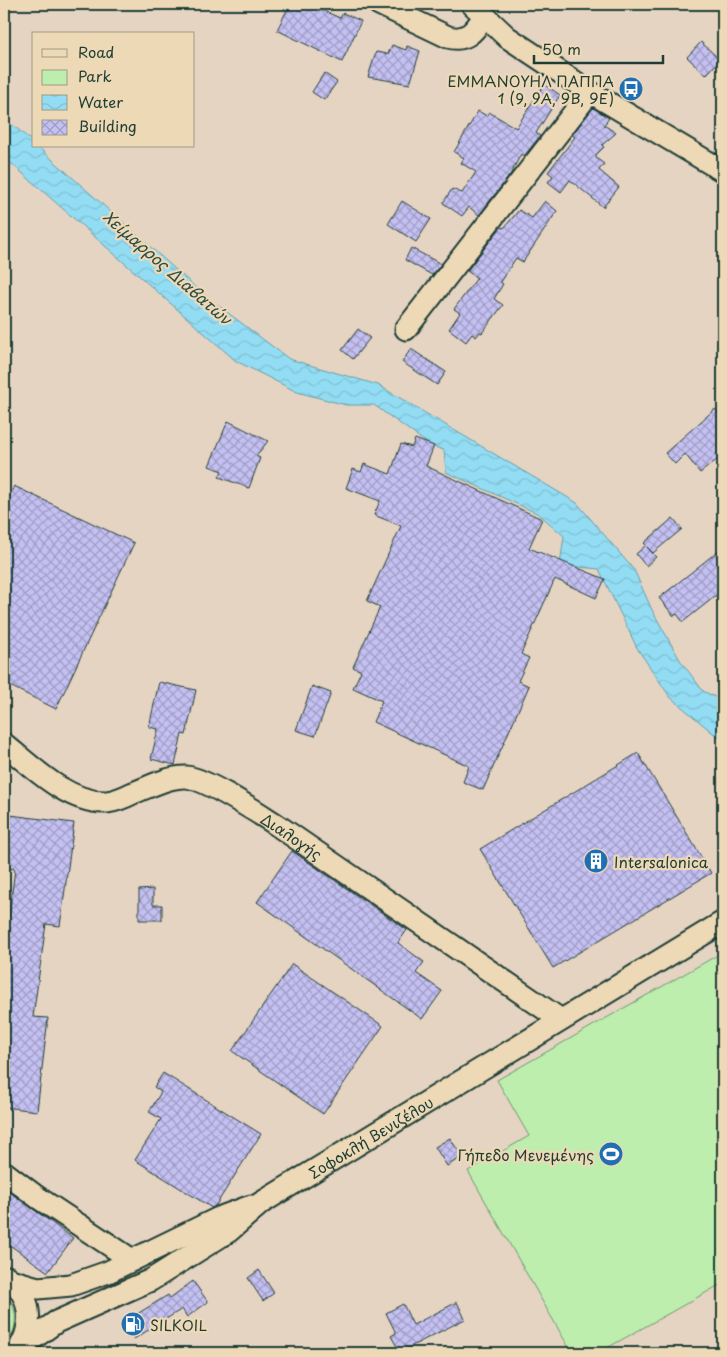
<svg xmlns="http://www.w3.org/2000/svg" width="727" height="1357" viewBox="0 0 727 1357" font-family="'Playpen Sans',sans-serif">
<defs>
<pattern id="water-waves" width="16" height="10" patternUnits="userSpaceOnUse" patternTransform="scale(1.25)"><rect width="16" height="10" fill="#93ddf4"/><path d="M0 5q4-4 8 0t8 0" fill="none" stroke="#7ebfd2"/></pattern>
<pattern id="building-cross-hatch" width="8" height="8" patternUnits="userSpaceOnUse" patternTransform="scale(1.25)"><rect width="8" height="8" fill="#c4c0f2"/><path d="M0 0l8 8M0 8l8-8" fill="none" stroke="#9f9dc5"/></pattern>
</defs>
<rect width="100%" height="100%" fill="#e6d4c3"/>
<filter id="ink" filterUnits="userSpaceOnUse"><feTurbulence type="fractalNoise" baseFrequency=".02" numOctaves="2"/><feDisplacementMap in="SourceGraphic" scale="10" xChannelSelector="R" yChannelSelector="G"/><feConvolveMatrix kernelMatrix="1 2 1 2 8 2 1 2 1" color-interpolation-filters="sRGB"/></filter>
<g filter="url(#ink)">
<path fill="#bdeead" stroke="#6e9670" d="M723,952V1283L598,1353H572L468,1171L529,1136L497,1080Z
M4,1291C19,1309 19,1329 4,1347Z"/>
<path fill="url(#water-waves)" stroke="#659da7" d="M4,122L14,126L34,143V146H37L203,294L289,359L378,385L577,503L634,570L652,610L680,660L703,691L723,701V739L713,733L670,697L637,648L599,569L560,565L564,536L539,514L446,472L444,450L431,446L374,405H346L297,392L236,361L4,157Z"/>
<path fill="url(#building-cross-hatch)" stroke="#1f3d34" d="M290,4H308L340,18L343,13L361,21L342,62L277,30Z
M701,42L720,60L706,75L687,57Z
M392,45L406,50L407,46L420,51L410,84L368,77L376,52L388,54Z
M324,73L337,82L324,100L312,92Z
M544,84L560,95L536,133L540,136L524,156L521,154L510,175L479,215L469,207L462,216L443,203L452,189L462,193L476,172L461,163L464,158L454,152L478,111L487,116L489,112L516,128Z
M593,108L609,118L604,125L616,133L602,145L604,147L596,155V158L604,164L599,170L619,187L603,207L570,180L561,192L548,182L553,176L548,172L575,137L572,135Z
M402,201L431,219L416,242L388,224Z
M545,201L557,211L523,262L516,258L500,282L503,284L494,299L503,305L482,333L480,332L476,337L472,334L466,342L449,329L460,313L454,309L477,278L467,271L501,227L504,228L519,210L532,218Z
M411,248L441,264L432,275L405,260Z
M358,329L370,338L353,359L342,350Z
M411,349L446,372L437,385L402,362Z
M715,409L723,419V455L700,473L685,454L675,464L665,453Z
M228,421L268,441L256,456L260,458L249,488L219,477L222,471L209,466Z
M415,439L434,446L426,466L542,519L529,548L605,579L596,598L555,579L521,654L529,658L518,681L529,686L483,790L463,782L469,766L373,722L382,701L353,688L361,671L353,667L380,607L367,601L401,526L374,515L380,501L346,488L353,469L361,472L364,464L390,474L401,444L412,447Z
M14,486L134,543L56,709L4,683V494L9,497Z
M673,518L682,529L653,553L647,547L656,557L646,566L636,554L646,545L644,543Z
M723,547V590L683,622L677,614L674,616L659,598Z
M159,682L196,690L186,735L182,734L175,765L151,759L158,729L149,727Z
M312,686L331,693L315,736L296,730Z
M638,753L711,873L553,968L480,849Z
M10,815L74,823L60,926L46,924L33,1017L48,1018L37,1111L4,1107V955L15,869L4,868Z
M292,851L407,930L398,943L424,962L416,973L442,991L422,1019L257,902Z
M153,889V905H162V920H139V890Z
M292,964L383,1026L323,1114L232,1051Z
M163,1073L261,1134L216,1205L212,1208L135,1160L161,1119L149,1112L161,1092L154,1087Z
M450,1138L462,1157L447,1166L435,1147Z
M4,1188L73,1238L48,1272L4,1241Z
M259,1270L274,1293L263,1301L248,1278Z
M193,1281L208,1302L187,1317L182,1309L134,1339L124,1322L168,1295L170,1298Z
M457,1302L465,1319L400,1352L391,1336L396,1333L386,1313L403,1304L413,1325Z"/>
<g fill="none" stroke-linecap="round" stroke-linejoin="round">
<defs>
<g id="minor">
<path d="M379,4L448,37C467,42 474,31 484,17"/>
<path d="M472,4L507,37L590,92L723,171"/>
<path d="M406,329L590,92"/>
<path id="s1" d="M4,744C32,767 69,804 107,802C117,801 125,797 133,793C149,787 169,776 187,777C208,780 255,811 274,823L561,1020"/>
<path d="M4,1172L37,1197L132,1260"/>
<path d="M7,1277C32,1294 34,1325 19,1349"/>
<path d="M14,1281L38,1288L71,1285L108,1272L221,1217L251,1206"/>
<path id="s2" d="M20,1348L56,1322L151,1280L229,1231L261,1203L723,922"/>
</g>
</defs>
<use href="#minor" stroke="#1f3d34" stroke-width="25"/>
<use href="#minor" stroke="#eed9b7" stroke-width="21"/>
</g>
</g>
<defs>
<symbol id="bus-disc" viewBox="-11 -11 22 22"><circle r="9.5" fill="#1f6fb2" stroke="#eed9b7"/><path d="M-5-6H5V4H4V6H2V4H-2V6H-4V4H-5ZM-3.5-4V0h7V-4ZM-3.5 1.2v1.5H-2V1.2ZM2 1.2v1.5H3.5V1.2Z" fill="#fff"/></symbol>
<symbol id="building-disc" viewBox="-11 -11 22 22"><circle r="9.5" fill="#1f6fb2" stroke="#eed9b7"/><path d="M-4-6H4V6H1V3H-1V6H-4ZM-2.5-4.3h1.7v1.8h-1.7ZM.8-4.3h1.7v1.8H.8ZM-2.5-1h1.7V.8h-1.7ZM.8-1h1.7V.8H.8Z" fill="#fff"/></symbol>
<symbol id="stadium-disc" viewBox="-11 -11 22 22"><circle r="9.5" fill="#1f6fb2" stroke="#eed9b7"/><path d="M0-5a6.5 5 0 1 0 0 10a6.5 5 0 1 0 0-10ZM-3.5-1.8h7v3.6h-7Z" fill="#fff"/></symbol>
<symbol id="fuel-disc" viewBox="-11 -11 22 22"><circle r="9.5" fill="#1f6fb2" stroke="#eed9b7"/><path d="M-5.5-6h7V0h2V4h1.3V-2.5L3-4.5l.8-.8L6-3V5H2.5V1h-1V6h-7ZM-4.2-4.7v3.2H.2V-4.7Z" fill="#fff"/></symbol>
</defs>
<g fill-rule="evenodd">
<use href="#bus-disc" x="617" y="75" width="28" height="28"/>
<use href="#building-disc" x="582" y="847" width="28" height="28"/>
<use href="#stadium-disc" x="597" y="1140" width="28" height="28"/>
<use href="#fuel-disc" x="119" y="1310" width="28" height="28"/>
</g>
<g text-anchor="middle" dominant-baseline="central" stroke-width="4.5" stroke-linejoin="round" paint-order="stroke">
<g font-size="15" fill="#1f3d34" stroke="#eed9b7" text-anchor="end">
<text x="614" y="80">ΕΜΜΑΝΟΥΗΛ ΠΑΠΠΑ<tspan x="614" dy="17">1 (9, 9Α, 9Β, 9Ε)</tspan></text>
<text x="614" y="861" text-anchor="start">Intersalonica</text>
<text x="594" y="1154">Γήπεδο Μενεμένης</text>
<text x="150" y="1324" text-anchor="start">SILKOIL</text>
</g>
<g font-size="15" fill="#1f3d34" stroke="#eed9b7">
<text stroke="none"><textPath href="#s1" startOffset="326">Διαλογής</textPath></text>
<text stroke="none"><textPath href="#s2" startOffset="411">Σοφοκλή Βενιζέλου</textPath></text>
</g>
<g font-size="16" font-style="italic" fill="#2b4d47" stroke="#eed9b7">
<text transform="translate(168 267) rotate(41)">Χείμαρρος Διαβατών</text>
</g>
</g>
<rect width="727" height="1357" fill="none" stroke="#eed9b7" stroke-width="20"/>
<rect x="10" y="10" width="707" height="1337" fill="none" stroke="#1f3d34" stroke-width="2" filter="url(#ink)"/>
<rect x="32" y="32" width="162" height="115" fill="#eed9b7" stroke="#9b9b83"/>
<rect x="42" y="49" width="25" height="8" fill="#eed9b7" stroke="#9b9b83"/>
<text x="78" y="58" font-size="15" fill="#1f3d34">Road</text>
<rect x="42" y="70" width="25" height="15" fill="#bdeead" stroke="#9b9b83"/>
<text x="78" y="82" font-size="15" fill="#1f3d34">Park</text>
<rect x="42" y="95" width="25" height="15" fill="url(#water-waves)" stroke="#9b9b83"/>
<text x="78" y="108" font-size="15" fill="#1f3d34">Water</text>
<rect x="42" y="120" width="25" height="15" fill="url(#building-cross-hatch)" stroke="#9b9b83"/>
<text x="78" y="132" font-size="15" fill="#1f3d34">Building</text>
<path d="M534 55v8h129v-8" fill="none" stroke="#1f3d34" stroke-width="2.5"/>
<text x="542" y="55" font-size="15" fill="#1f3d34" stroke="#eed9b7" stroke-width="4" paint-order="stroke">50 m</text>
</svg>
